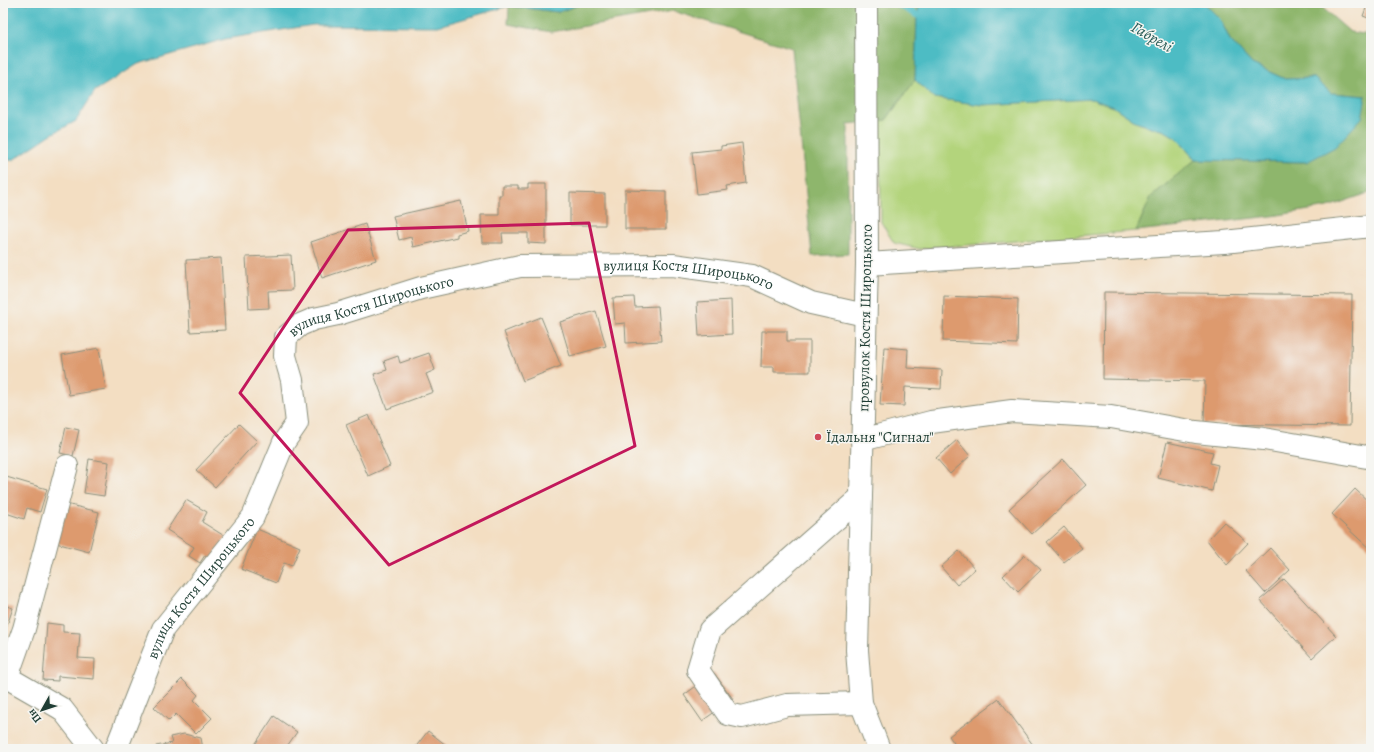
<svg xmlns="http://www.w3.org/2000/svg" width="1374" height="752" viewBox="0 0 1374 752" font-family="Alegreya,serif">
<rect width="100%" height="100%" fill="#f6f6f2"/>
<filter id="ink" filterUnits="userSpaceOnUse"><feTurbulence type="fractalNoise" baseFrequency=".025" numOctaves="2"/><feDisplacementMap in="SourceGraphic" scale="8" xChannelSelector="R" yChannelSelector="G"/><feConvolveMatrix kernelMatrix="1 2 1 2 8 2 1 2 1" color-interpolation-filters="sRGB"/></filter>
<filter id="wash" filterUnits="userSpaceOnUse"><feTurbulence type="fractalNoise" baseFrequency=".012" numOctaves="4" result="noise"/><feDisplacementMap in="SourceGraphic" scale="16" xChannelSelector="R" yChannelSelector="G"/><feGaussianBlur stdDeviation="0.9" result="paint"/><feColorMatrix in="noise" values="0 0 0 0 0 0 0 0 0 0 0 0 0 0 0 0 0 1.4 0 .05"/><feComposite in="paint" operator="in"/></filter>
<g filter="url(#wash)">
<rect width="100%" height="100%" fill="#f3dec2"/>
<path fill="#b3d47c" stroke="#698858" d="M915,80L934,98L982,105L1092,99L1114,107L1138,123L1165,131L1177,138L1195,160L1151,197L1136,231L920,249L894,243L881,222L880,120H886Z"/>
<path fill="#8eb66c" stroke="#567a50" d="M584,3H920L917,15L915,80L886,120L848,124V254L812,256L792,48L673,11L551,32L508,24L509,6L558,12Z
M1204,3H1317L1350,32L1371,35V192L1328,207L1272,216L1136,231L1151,197L1195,160L1307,162L1366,96L1331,93L1314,78L1285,79L1252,64L1230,40L1220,19Z"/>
<path fill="#4dbcc4" stroke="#367c7c" d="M3,3H584L558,12L509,6L438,26L313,25L225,39L138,64L95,91L76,121L50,135L13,160H3Z
M920,3H1204L1220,19L1230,40L1252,64L1285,79L1314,78L1331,93L1366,96L1362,118L1335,147L1307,162L1195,160L1177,138L1165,131L1138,123L1114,107L1092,99L982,105L934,98L915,80L917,15Z"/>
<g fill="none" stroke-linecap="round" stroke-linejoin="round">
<path stroke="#4dbcc4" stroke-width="7" d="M896,3L917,15L926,16"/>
</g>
<g id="blocks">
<path fill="#dd9a6e" d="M1368,3H1371V19L1363,16Z
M742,143L746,183L727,186L728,190L697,194L692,152L721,149V146Z
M528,184H546V244L528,243V233H502L503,243H482L481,215H499V195H502V186H518V189H528Z
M625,190L666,191V229H625Z
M570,193L605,194V225H570Z
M461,201L468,231L457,234V237L413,247L411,237L399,240L393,216Z
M365,224L376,260L322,278L311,242Z
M291,255L293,290L268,291L269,308L249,309L246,257Z
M221,258L225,330L190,332L186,260Z
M1104,292L1352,295L1350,426L1204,424L1205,381L1103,379Z
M944,296L1018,299L1017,344L943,341Z
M634,297L635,307L658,306L661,341L626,343L625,323L615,324L613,298Z
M731,300L732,334L699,336L697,302Z
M596,311L606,346L570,356L560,322Z
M541,317L561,366L523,381L504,332Z
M762,331H787V341H810V372H774V367H761Z
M884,347L908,349L907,368L942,370L941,389L905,387L904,406L880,405Z
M99,348L106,389L69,395L62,355Z
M429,353L435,370L426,374L433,392L387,409L374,374L387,370L384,361L398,356L400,363Z
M369,415L390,466L368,476L346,425Z
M239,424L257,441L215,487L196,470Z
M66,427L79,430L73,456L60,453Z
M957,440L970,456L950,474L936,458Z
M1167,442L1213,452L1210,463L1218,465L1212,491L1158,478Z
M89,459L109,462L104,496L84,493Z
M1063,459L1086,485L1032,534L1009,509Z
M3,476L47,489L40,512L27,508L24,519L3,512Z
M1355,489L1371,504V550L1332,514Z
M186,500L207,512L202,522L226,537L213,559L205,555L200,563L189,556L194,547L167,530Z
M66,504L99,512L89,552L56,543Z
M1224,522L1248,543L1227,565L1207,540Z
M1064,527L1082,548L1064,562L1047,542Z
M257,529L300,547L292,566L284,563L276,583L241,569Z
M1270,548L1290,570L1265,593L1246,571Z
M959,551L975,569L957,585L941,567Z
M1025,555L1041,570L1018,592L1003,576Z
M1284,579L1336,636L1312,658L1260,600Z
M3,605L13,608L3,637Z
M47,623L63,625V632L80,633L78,658L95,659L94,679L58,676V681L43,680Z
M714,673L733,699L702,721L684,695Z
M182,679L198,695L194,700L212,718L196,734L176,714L169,721L154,707Z
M999,699L1036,749H958L949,736Z
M274,716L297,732L285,749H252Z
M428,731L451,749H414Z
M184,734L201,738L203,749H156V746L172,743L170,737Z"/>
</g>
</g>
<g filter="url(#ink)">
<use href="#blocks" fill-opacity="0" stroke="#898e7b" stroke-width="1"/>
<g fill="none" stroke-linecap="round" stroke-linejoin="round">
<defs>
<g id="minor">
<path d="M866,3L867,264L857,650L861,703L879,749"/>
<path d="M867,264L1224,242L1371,226"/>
<path d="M862,440L931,422L1012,411L1111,417L1196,432L1264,439L1367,457L1371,455"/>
<path d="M861,497L710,630L698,670L728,714L742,717L787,705L861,703"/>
<path d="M3,675L62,709L93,749"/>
<path d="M7,677L24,629L67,466"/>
<path id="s1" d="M116,749L163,629L253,517L284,442L297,423L292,380L285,356L286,337L300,325L314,319L338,314L421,288L520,266L673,265L752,276L811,303L865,315"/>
</g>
</defs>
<use href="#minor" stroke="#898e7b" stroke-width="24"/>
<use href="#minor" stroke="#fff" stroke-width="22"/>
</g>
</g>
<path fill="none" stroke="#c2185b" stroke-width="3" stroke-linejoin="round" d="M589,223L635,446L389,565L240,393L348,230Z"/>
<circle fill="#d1495b" stroke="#f6f6f2" stroke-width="1.5" cx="818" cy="437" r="4"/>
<g text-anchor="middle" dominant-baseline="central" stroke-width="3" stroke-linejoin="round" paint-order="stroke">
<g font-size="15" fill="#1f3d34" stroke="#f6f6f2">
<text stroke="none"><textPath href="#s1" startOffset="880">вулиця Костя Широцького</textPath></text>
<text stroke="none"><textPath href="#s1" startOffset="556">вулиця Костя Широцького</textPath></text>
<text transform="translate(865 318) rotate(-89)">провулок Костя Широцького</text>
<text stroke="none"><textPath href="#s1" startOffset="184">вулиця Костя Широцького</textPath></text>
</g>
<g font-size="15" fill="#1f3d34" stroke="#f6f6f2" text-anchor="start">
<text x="826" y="437">Їдальня "Сигнал"</text>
</g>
<g font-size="16" font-style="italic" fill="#2a5d58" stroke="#f6f6f2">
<text transform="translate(1152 37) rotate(30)">Габрелі</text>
</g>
</g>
<rect width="1374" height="752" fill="none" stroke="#f6f6f2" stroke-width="16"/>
<g transform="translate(42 710) rotate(231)" stroke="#f6f6f2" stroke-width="3" paint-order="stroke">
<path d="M0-3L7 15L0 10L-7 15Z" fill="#1f3d34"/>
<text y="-6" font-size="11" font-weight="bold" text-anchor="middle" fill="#1f3d34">Пн</text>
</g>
</svg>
